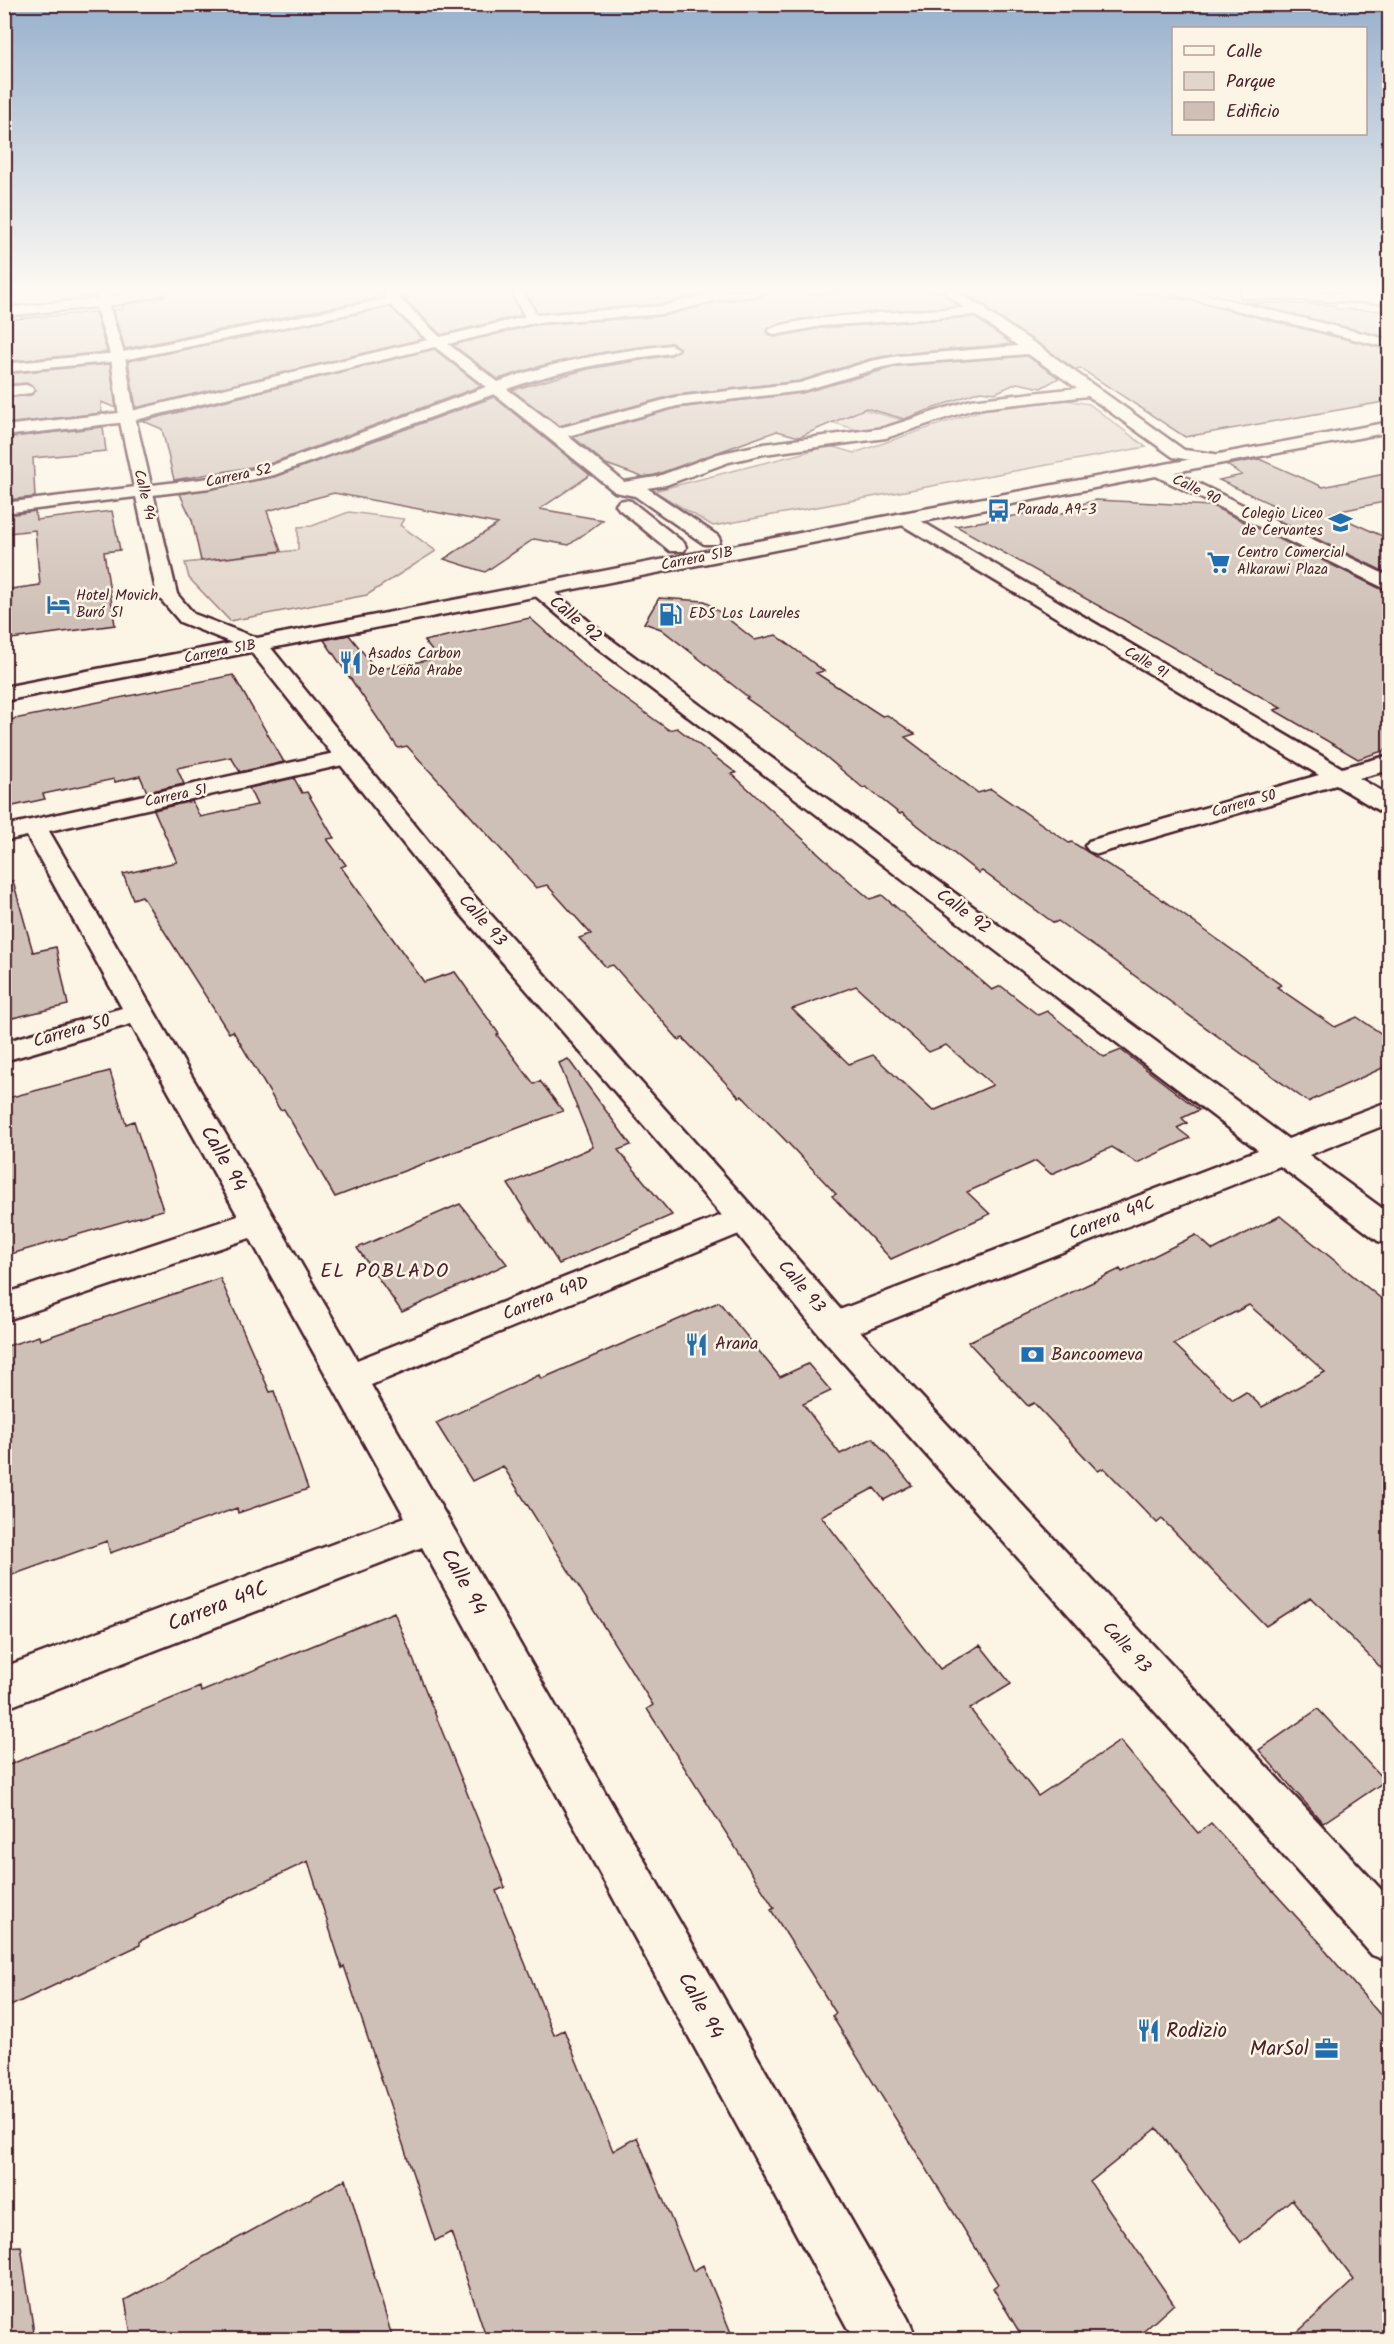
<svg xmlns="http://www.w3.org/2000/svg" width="1394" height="2344" viewBox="0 0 1394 2344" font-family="Kalam,sans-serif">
<rect width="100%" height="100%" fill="#fcf5e5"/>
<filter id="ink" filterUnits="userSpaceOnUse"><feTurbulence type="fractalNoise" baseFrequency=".0167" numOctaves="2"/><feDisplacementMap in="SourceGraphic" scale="12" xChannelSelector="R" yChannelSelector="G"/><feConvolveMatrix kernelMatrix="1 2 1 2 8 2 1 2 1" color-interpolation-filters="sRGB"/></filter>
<g filter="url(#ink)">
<path fill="#e2d5ca" stroke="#967a7a" stroke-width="1.5" d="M4,291H90L89,296L5,308Z
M1060,399L1089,404L1146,447L713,526L654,491L830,446L854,453L991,407Z
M855,407L906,421L871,434L821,419Z
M349,512L404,519L400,525L436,551L367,595L230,621L189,578L185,563L298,550V527L312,526Z"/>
<path fill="#cfc0b7" stroke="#4a1f2b" stroke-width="1.5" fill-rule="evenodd" d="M168,291H381L383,297L125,349L113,310L122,309L123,305L165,296Z
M397,291H509L522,315L441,335Z
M525,291H713L663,304L538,313Z
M768,291H811L812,295L864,291H941L959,306L801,319L767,329V333L774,337L821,328L974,317L1012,344L898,354L870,359L800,381L675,395L559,426L512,390L588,369L671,355L680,348L671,343L605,352L540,366L498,379L453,345L533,325L664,316L721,301L760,297Z
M959,291H1129L1139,294L1150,293L1168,298L1184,299L1389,350V401L1185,437L1080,368L1076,370L989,311L987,306Z
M1244,302L1334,305L1336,309L1389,311V338Z
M390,307L423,339L136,408L128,361Z
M95,312L107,352L4,362V320Z
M434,349L481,386L269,464L174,480L162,429L143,421Z
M1027,356L1059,378L1041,388L1017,383L995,393L980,391L904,419L866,408L799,437L777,431L655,475L642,477L606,464L573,437L677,408L802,393L898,366Z
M110,364L116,408L101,402L102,413L4,424V398L31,395L36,390L27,383L4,385V374Z
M494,397L590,475L540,509L603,520L569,545L534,539L485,572L444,559L498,524L334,493L267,511L281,551L201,561L192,520L180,494L274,477Z
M103,427L106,451L33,458L35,497L7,500L4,496V438Z
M1259,459L1323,487L1389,473V501L1331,513L1389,539V574L1255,509L1286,511L1219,480L1242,475L1227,465Z
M1096,500L1212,506L1389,593V749L1358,759L1274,710L1281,708L956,526L1036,512L1046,517L1074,510L1078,505Z
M35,511L36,520L112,511L120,550L104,552L115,625L4,640V590L40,585L35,530L9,533L8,515Z
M659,598L705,601L755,640L776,635L824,671L816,673L882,716L887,715L915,734L905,737L978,793L991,789L1069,843L1072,842L1153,893L1281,985L1277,987L1335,1027L1357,1017L1389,1039V1065L1308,1102L1102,952L1058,921L1054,923L982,871L979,873L902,813L900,814L866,787L863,788L806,740L746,698L748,697L661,629L644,623Z
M530,618L605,684L669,730L677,728L736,773L732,774L850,882L870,899L882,895L992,990L1001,986L1038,1015L1047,1011L1104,1057L1121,1050L1199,1110L1182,1118L1187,1123L1177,1128L1190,1138L1137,1163L1112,1147L1051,1174L1036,1161L967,1192L990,1214L891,1259L832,1196L836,1194L788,1143L742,1096L739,1097L683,1038L679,1040L613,965L606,967L579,938L591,934L547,885L536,888L407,746L398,748L324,640L349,635L377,670L438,658L424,641ZM856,986L929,1052L946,1045L993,1085L933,1111L873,1055L849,1064L792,1009Z
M233,675L284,762L240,772L231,757L177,768L184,784L147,792L140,776L115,782L114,779L43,794L45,799L4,808V721Z
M294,778L302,793L307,792L334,838L327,839L346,865L341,867L424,982L455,972L499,1034L497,1035L534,1084L540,1081L563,1111L335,1197L284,1109L280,1110L233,1031L229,1033L142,896L133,899L123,874L177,862L154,810L192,801L200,817L257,805L249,788Z
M13,881L33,952L56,947L68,1005L4,1020V883Z
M568,1059L631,1145L618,1150L672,1215L559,1264L508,1184L593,1147L559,1063Z
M110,1071L126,1124L134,1121L163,1210L4,1256V1099Z
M460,1204L507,1264L402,1312L357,1248Z
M1280,1216L1389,1305V1676L1311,1597L1266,1626L1162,1519L1157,1523L1104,1468L1098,1471L1034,1403L1028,1406L968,1342L1120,1269L1122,1272L1196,1235L1213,1250ZM1249,1305L1325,1372L1262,1407L1246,1392L1233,1400L1174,1344Z
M220,1278L270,1392L274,1391L308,1489L238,1513L237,1508L110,1553L107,1541L4,1578V1347L39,1336L40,1340Z
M719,1302L780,1377L808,1364L831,1391L803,1404L840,1454L873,1438L912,1485L884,1500L874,1488L821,1516L940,1669L980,1645L1011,1684L970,1709L1038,1796L1120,1741L1198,1833L1211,1823L1324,1947L1323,1948L1389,2025V2340H1289L1354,2280L1292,2199L1241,2243L1157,2128L1090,2182L1174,2304L1134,2340H1024L993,2288L998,2284L832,2016L836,2013L771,1910L774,1908L647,1709L653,1705L503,1466L472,1481L436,1423L539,1375L541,1379Z
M394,1612L505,1887L496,1891L554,2035L564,2030L613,2151L637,2137L693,2271L703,2265L734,2340H487L451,2232L435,2241L344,1966L342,1968L308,1861L140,1941V1945L4,2009V1767L200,1687L201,1692Z
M1318,1709L1385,1781L1323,1823L1259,1750Z
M346,2179L393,2340H132L125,2300Z
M21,2246L35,2340H4V2247Z"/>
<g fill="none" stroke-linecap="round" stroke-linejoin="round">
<defs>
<path id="street" d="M383,291H395L400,299L440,337L525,317L511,291H523L537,315L663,306L721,291H766L760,295L721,299L663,314L533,323L448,344L498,382C555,361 611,352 671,345L678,349L671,353C613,361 562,369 507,389L559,428L676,397L800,383L871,361L898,356L1018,346L975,315L821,326L775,335L768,331C783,316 935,310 965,308L943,291C966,289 967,304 986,308L987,312L1039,346L1184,450L1215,454L1223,459L1215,464L1173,457L1088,396L973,409L886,438L764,454L729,462L666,485L647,488L718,536L720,540L718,544H704L635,496L615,492L494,394L274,475L210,488L4,513V503L210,478L270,466L486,387L435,347L127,422L4,436V426L127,412L427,340L391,305L118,361L4,372V364L118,353L386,299ZM1028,354L1077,388L971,400L884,428L764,444L718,454L656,477L624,482L568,436L677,406L802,391L879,368L898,364Z
M1172,291H1192L1390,340V348L1173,294Z
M1242,291L1390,295V303L1247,298L1242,297L1241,294Z
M26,385L31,387L34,390L31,393L4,396V387Z
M625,500L631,501L684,543L686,547L684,551H670L619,509L616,505L619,501Z
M903,513L909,514L1342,768L1390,755V770L1359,778L1390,796V814L1381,812L1336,785L1107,851L1098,854L1089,851L1085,846L1089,841L1319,775L897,522L894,518L897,514Z
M539,583L546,585L605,635L1288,1139L1390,1101V1123L1309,1155L1390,1214V1244L1378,1241L1280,1166L847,1337L834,1341L821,1337L816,1327L821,1317L1258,1150L591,643L532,593L529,589L532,585Z
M348,750L356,752L360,757L356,762L49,831L357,1360L732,1211L744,1207L756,1211L761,1219L756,1227L371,1385L908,2319L917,2340H854L422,1547L4,1709V1667L405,1517L250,1238L4,1321V1294L238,1216L131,1024L4,1061V1042L122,1008L27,836L4,841V826Z"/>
<path id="secondary" d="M98,291H110V297L142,291H166L165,294L109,306L125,357L135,417L177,594L194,614L257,638L903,513L1390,422V432L1175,472L1390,577V591L1156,476L271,648L458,878L756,1211L847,1317L1390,1899V1962L1372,1955L821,1337L732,1227L440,890L251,652L4,701V687L232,643L180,622L157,595L119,417L111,357L96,307L4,316V308L97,299Z"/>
</defs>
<use href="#street" stroke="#4a1f2b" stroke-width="5"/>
<use href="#secondary" stroke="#4a1f2b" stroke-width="5"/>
<use href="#street" fill="#fcf5e5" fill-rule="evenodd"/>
<use href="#secondary" fill="#fcf5e5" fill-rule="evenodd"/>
</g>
</g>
<linearGradient id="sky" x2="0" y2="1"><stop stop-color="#98b1cd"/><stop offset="0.47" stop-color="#fefaf3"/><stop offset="1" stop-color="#fefaf3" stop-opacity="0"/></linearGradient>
<rect width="1394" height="619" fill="url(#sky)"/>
<defs>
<symbol id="bus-bare" viewBox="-9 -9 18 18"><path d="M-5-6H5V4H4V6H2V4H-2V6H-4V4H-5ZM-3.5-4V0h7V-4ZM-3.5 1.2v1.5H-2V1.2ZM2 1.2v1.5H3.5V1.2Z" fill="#1f6fb2" stroke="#fcf5e5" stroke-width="2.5" paint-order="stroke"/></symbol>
<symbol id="school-bare" viewBox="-9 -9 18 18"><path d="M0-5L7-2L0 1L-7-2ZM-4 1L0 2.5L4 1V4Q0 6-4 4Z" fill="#1f6fb2" stroke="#fcf5e5" stroke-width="2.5" paint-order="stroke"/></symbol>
<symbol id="supermarket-bare" viewBox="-9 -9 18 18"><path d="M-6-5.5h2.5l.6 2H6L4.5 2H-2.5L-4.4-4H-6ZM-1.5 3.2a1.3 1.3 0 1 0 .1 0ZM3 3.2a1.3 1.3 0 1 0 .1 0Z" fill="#1f6fb2" stroke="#fcf5e5" stroke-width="2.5" paint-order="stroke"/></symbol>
<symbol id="hotel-bare" viewBox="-9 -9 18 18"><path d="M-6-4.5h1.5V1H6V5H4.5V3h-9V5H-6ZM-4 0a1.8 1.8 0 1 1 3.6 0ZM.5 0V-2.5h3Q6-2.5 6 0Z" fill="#1f6fb2" stroke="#fcf5e5" stroke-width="2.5" paint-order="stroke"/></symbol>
<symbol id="fuel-bare" viewBox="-9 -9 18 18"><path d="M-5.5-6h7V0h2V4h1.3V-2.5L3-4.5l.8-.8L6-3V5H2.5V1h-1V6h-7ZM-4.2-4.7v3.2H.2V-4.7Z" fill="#1f6fb2" stroke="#fcf5e5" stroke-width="2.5" paint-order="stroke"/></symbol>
<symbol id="restaurant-bare" viewBox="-9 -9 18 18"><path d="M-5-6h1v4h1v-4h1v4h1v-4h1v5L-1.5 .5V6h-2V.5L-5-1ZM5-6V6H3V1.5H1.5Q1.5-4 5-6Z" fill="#1f6fb2" stroke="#fcf5e5" stroke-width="2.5" paint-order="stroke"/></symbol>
<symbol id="bank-bare" viewBox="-9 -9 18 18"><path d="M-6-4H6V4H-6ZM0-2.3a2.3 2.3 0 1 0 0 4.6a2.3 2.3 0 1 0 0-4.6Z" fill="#1f6fb2" stroke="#fcf5e5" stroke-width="2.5" paint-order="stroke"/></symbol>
<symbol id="office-bare" viewBox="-9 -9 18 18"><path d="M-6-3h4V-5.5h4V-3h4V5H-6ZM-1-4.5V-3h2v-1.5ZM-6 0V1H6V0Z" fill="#1f6fb2" stroke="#fcf5e5" stroke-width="2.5" paint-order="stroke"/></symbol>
</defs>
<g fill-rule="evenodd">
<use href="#bus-bare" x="982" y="494" width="33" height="33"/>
<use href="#school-bare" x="1324" y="506" width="33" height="33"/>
<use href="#supermarket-bare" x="1202" y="546" width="33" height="33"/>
<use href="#hotel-bare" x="42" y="588" width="33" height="33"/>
<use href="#fuel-bare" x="654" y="598" width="33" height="33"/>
<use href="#restaurant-bare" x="334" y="646" width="33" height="33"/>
<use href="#restaurant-bare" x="680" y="1328" width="33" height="33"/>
<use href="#bank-bare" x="1016" y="1338" width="33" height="33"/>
<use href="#restaurant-bare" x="1132" y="2014" width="33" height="33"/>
<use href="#office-bare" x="1310" y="2032" width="33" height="33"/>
</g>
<g text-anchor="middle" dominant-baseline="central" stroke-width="5" stroke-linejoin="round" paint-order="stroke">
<g font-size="15" fill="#4a1f2b" stroke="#fcf5e5">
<text transform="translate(239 476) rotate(-12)">Carrera 52</text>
<text transform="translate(1196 490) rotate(26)">Calle 90</text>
<text transform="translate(144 495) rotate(77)">Calle 94</text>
<text transform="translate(697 559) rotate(-11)">Carrera 51B</text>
<text transform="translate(220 652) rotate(-11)">Carrera 51B</text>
<text transform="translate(1146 663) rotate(31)">Calle 91</text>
<text transform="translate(176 796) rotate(-12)">Carrera 51</text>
<text transform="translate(1244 804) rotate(-16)">Carrera 50</text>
</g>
<g font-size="15" fill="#4a1f2b" stroke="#fcf5e5" text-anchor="start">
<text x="1017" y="510">Parada A9-3</text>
<text x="1323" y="514" text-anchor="end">Colegio Liceo<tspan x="1323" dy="17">de Cervantes</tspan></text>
<text x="1237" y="553">Centro Comercial<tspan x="1237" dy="17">Alkarawi Plaza</tspan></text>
<text x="76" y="596">Hotel Movich<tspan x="76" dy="17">Buró 51</tspan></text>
<text x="689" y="614">EDS Los Laureles</text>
<text x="368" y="654">Asados Carbon<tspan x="368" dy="17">De Leña Arabe</tspan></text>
</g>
<g font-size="18" fill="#4a1f2b" stroke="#fcf5e5">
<text transform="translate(575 620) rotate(40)">Calle 92</text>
<text transform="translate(963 912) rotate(37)">Calle 92</text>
<text transform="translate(482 921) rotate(49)">Calle 93</text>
<text transform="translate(72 1032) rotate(-16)">Carrera 50</text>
<text transform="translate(1112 1219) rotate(-21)">Carrera 49C</text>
<text transform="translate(801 1287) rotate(50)">Calle 93</text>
<text transform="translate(546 1299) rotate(-22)">Carrera 49D</text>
<text transform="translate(1126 1648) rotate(48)">Calle 93</text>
</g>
<g font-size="18" fill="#4a1f2b" stroke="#fcf5e5" text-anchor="start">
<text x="715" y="1344">Arana</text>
<text x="1051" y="1355">Bancoomeva</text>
</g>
<g font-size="20" letter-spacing="1.5" fill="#4a1f2b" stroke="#fcf5e5">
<text x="385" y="1272">EL POBLADO</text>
</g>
<g font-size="21" fill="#4a1f2b" stroke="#fcf5e5">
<text transform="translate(223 1159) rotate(60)">Calle 94</text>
<text transform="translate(463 1582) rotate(61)">Calle 94</text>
<text transform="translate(218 1607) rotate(-21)">Carrera 49C</text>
<text transform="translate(700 2006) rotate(61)">Calle 94</text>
</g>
<g font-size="21" fill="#4a1f2b" stroke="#fcf5e5" text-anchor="start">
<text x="1166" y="2031">Rodizio</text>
<text x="1309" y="2049" text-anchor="end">MarSol</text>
</g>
</g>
<rect width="1394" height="2344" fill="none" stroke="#fcf5e5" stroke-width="24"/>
<rect x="12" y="12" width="1370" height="2320" fill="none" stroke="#4a1f2b" stroke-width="2" filter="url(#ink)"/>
<rect x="1172" y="27" width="195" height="108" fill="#fcf5e5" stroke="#b59f9b" stroke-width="1.5"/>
<rect x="1184" y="46" width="30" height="9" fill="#fcf5e5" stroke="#b59f9b" stroke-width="1.5"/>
<text x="1226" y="57" font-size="18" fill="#4a1f2b">Calle</text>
<rect x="1184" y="72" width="30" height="18" fill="#e2d5ca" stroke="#b59f9b" stroke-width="1.5"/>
<text x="1226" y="87" font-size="18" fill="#4a1f2b">Parque</text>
<rect x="1184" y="102" width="30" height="18" fill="#cfc0b7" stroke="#b59f9b" stroke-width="1.5"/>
<text x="1226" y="117" font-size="18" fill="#4a1f2b">Edificio</text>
</svg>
